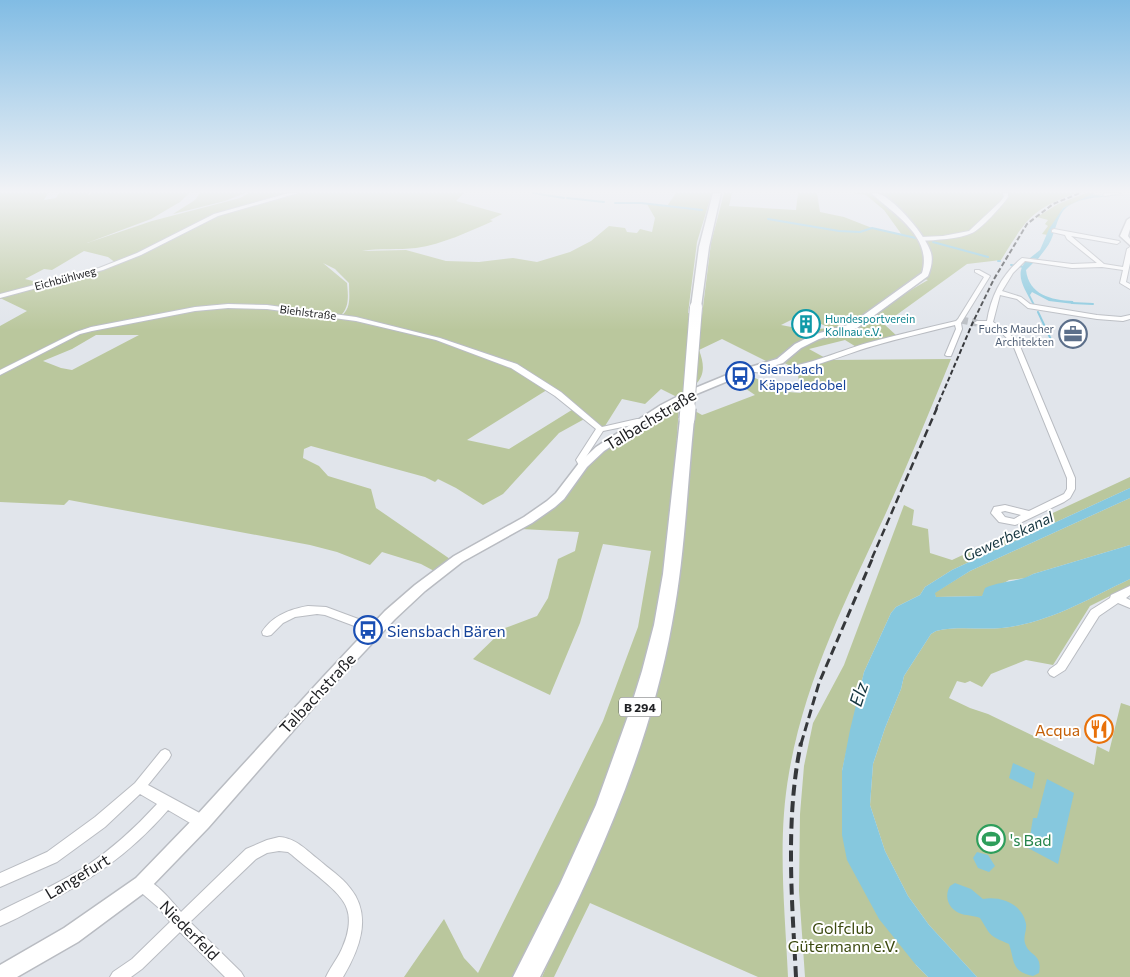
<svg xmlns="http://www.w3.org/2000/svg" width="1130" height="977" viewBox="0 0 1130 977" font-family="Commissioner,sans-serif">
<rect width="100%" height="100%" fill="#e1e5eb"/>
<path fill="#bac79d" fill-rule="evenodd" d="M0,193H48L44,200L56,198L59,193H89L88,196L91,193H189L180,202L151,219L87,243L152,221L240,198L249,193H464L456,201L502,214L490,220L493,221C468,232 443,244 416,248C399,250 379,248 362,251L406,250L446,261L479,262L513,258L537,262L570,252L591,241L609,226L625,228L627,232L637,233L640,229L652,232L655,218L647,204L636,202L667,206L676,193H712L697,242L688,313L702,315L711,243L724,193H732L729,206L796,210L798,193H817L820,212L844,217L872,228L902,235L884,210L866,195L852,193H1076C1030,210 1026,220 1001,260L967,264L884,324L898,337L858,348L845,340L809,349L829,360L951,359C930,411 908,464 885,515C846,600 805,680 789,773C777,840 785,910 788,977H758L590,903L554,977H542L609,826L632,767L651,702L675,606L682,558L695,411L702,415L705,414L755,395L733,380L746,374L764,382L775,391L801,393L797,369L780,361L770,363L722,339L699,350C709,376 699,385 677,397L661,389L645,404L622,399L605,426H599L588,417L559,433L503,494L483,505L456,488L438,479L435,482L425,477L311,446L304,449L303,458L319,466L328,476L371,489L376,508L450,559L436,572L421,564L382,552L370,565L337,552L310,545L69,500L64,505L0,502V373L5,371L0,372V326L27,311L0,298ZM84,251L108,257L116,263L45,284L25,279L44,269L52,270ZM323,263L335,269L349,283C349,296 352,309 340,317L267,308L227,307L196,310L84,331L195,308L228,305L267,306L340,316C350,308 348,294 347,283ZM921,278L928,280L904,294L859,328L848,327L854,326L861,321ZM801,315L830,328L807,330L781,325ZM96,335H139L72,370L61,368L43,361L72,349ZM550,388L575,408L509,449L467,440Z
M200,193H245L225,201L173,214L195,200Z
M1086,193H1095L1063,208L1048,235L1042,234L1048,226L1045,224L1048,220L1037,217L1058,204Z
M677,404L679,406C675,462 673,520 664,575C645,680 607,787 562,883C547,915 529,946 513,977H404L444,919L464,958L478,973L603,721L638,627L651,551L603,544L580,623L550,695L473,659L505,628L537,616L548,598L558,559L575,551L579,532L521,529L557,506L592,460L607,446Z
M1130,477V488L952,570L925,587L920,595L896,607L891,613L864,672L842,771L916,965L928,977H805L799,891L800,814L804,766L813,723L844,665L904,505L914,510L912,525L928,529L930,553L952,560Z
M1130,498V545L1033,574L1026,578L1009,580L982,596L936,597L934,593L970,571Z
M1130,579V586L1090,606L1053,665L1026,660L991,674L982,687L970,681L965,683L957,681L949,698L970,708L988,714L1094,765L1097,746L1109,752L1121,703L1130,706V977H977L929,925L908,896L885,851L870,805L873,764L885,728L901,689L904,676L931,634L936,631C957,626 980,630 1002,628C1049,623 1088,599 1130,579Z"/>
<path fill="#86c8de" d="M1092,194L1101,196L1130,195C1111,197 1076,195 1063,211C1057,219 1055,231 1051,240C1048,247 1042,253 1038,259L1030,258L1040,250L1049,229L1063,208Z
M1027,260L1035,261L1026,270C1029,295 1051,300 1073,301L1074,304L1049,301L1032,292L1030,295L1035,305H1033C1025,289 1013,274 1027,260Z
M1130,488V498L970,571L935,593L936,597L982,596L985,588C1001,581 1019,582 1033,574L1130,545V579C1088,599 1049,623 1002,628C980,630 957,626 936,631L931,634L904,676L901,689L885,728L873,764L870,805L885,851L908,896L929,925L977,977H928L916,965L879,919L847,860L842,835V771L850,730L864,672L891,613L896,607L920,595L925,587L952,570Z
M1013,763L1035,773L1032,789L1009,778Z
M1047,779L1074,793L1058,864L1028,848L1033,818H1037Z
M977,852L988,855L995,866L989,872L978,868L973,858Z
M955,883L971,889L983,899C1000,896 1022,903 1026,924C1027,930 1023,937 1025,943C1029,957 1043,953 1039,973L1033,976C1011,971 1015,962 1009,944C988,935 992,937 980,918C973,915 966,916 959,913C948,908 944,896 950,886Z"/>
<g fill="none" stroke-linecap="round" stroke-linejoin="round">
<path stroke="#86c8de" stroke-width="2" d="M533,193L564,198
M567,198L604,202
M615,203H641L702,210
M768,219L839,231L860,232L872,228L916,238
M933,242L988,257
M998,261H1000
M1011,265L1024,267
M1072,303L1093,304
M1038,312L1054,346"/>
<path stroke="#babec3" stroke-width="7" stroke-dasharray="7 4" stroke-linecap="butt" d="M961,320L977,323"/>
<defs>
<path id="minor" d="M289,193H298L218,216L141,255L103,270L0,298V294L99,268L137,253L214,214Z
M1003,193H1008V197C1003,205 980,230 972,233C959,239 935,240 921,241L918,239L921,237L943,236L969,231L1000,202L1004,197Z
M1121,193L1105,196L1103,195L1105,193Z
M1054,229L1119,241L1120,242L1117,244L1071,236L1104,264L1123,267L1127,249L1130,247V263L1126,282L1130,284V289L1120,283L1123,270L1102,267L1072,268L1025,261L1013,273L1002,291L1021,297L1030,304L1097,315L1121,317L1130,315V319L1123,321L1097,319L1028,308L1017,299L1000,295L993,322L1007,331L1019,344L1075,478V489L1070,498L1064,502L1018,524L1015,525L999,522L991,513L994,507L1005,505L1029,511L1064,494L1067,489V478L1013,345C1006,337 999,329 990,326C984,324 979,326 974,323L977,321H987C991,296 1002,274 1022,258L1072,264L1097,263L1067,239L1065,235L1052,232V230ZM1005,511L1021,515L1014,519L1005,517L1001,512Z
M975,270H979L990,276L961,323L962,329L951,356H947L945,355L956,329L955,325C928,332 900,338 873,346C834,357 791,380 749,371L748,369L752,367C791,374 830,354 867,343C896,335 926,328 956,321L958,319L984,277L975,272Z
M228,304L267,305L356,317L440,338L517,364L561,392L602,427L637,419H642L646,421L642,423L603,431L584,460L587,465L586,467H580L576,460L596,429L555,396L511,368L436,340L356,321L267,309L228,308L195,311L92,331L80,334L0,375V370L76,332L91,327L195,307Z
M1130,586V595L1126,598L1130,600V608L1118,603L1099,616L1065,670L1054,677L1050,675L1048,672L1050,669L1057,664L1091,610L1110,598L1111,595Z
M308,606L326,607L380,627L381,630L380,633L376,634L325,615L317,614L295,617L283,623L271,635L267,636L263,635L262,632C272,616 290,609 308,606Z
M165,749L169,751L171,755L169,759L148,785L207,817L209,822L207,827L202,828L197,827L168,810C128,856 88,882 34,909C23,915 12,921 0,926V911C28,897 58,884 85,867C112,849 135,828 157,804L140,794L105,827L57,862L0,887V873L47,852L95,817L135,783L161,751Z
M279,837C296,838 306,850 319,860C329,869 342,877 350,888C373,916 359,950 343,977H326C331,966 339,957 343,946C348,935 351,920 347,909C342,891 306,868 292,855L288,852L279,851L267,853L256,859L190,922L241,972L244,977H225L180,932L142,969L131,977H110L113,972L132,959L170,922L159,908L137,889L135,884L137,879L142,877C157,883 170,899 181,912L246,849L267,840Z"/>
<path id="tertiary" d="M871,193C872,193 878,193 879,194C895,199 927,237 931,253C933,261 931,268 928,276L857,328L819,339L801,348L783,363L740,376L694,395L667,409L604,451L587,467L564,499L555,507L532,523L462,562L425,591L395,619L334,684L208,828L148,890L78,942L17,977H0V965L64,928L136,878L196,816L324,676L385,611L415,585L454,556L524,517L547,501L556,493L579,463L596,447L661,405L688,391L734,372L777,359L795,344L813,335L851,324L922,273C933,237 894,214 871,193Z
M1130,218V229L1128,236L1130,239V245L1120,236L1127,220Z"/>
<path id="trunk" d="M713,193H721L709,247L701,307L696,310L691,307L699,247Z
M687,415L694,419C687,487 685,555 672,623C650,747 597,865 540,977H513L560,884L596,805L628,716L642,671L654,625L663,574L680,419Z"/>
</defs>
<use href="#minor" stroke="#b9bcc2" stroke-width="2"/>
<use href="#tertiary" stroke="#b9bcc2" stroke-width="3"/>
<use href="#trunk" stroke="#b9bcc2" stroke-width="3"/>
<use href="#minor" fill="#fff" fill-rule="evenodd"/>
<use href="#tertiary" fill="#fff" fill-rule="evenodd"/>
<use href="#trunk" fill="#fff" fill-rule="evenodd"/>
<path stroke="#36383b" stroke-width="2" stroke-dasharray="5 2.5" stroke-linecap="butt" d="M936,409L973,322L994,279L1027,224L1053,204L1080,193"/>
<path stroke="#36383b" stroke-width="2.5" stroke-dasharray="8 4" stroke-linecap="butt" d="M872,558L937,408"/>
<path stroke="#36383b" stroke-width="3" stroke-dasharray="9 4.5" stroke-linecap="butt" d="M801,744L819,683L873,557"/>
<path stroke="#36383b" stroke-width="4" stroke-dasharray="11 5.5" stroke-linecap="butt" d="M796,977C792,900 785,819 801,743"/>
<defs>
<path id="trunk-bridge-far1" d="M688,409L696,307"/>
<path id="trunk-bridge" d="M687,419L688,408"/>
</defs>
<use href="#trunk-bridge-far1" stroke="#b9bcc2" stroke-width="14" stroke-linecap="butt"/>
<use href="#trunk-bridge" stroke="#b9bcc2" stroke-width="18" stroke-linecap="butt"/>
<use href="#trunk-bridge-far1" stroke="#fff" stroke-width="12"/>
<use href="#trunk-bridge" stroke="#fff" stroke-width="15"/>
</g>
<linearGradient id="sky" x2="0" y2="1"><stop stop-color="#81bce4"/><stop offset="0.58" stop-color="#f2f3f6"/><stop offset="1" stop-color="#f2f3f6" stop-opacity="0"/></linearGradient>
<rect width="1130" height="330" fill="url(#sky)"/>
<defs>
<symbol id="building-ring" viewBox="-11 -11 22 22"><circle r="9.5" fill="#fff" stroke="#0f9aa8" stroke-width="1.5"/><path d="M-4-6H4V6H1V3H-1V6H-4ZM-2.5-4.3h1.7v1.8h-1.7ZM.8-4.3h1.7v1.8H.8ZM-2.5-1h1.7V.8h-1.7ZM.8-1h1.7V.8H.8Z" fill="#0f9aa8"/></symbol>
<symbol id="office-ring" viewBox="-11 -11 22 22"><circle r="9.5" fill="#fff" stroke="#5c6f8a" stroke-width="1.5"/><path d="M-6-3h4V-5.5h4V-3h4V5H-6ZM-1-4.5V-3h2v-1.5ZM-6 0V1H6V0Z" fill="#5c6f8a"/></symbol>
<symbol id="bus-ring" viewBox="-11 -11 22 22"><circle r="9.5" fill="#fff" stroke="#1a4fb4" stroke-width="1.5"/><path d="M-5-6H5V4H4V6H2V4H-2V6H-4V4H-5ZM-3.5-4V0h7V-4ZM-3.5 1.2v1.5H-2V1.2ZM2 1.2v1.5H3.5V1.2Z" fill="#1a4fb4"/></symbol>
<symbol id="restaurant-ring" viewBox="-11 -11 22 22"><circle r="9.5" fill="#fff" stroke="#e8710a" stroke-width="1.5"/><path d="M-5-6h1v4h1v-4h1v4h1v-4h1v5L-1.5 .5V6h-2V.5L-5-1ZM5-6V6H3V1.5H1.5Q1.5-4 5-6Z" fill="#e8710a"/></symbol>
<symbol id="stadium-ring" viewBox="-11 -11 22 22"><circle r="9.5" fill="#fff" stroke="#2e9e5b" stroke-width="1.5"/><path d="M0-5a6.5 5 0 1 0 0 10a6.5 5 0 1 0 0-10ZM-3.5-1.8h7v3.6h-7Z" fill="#2e9e5b"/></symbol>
</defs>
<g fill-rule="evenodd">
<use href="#building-ring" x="790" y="308" width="32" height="32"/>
<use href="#office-ring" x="1057" y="318" width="32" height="32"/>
<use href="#bus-ring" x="724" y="360" width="32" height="32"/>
<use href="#bus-ring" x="352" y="614" width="32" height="32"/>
<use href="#restaurant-ring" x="1083" y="713" width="32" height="32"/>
<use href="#stadium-ring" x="975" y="823" width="32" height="32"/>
</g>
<g text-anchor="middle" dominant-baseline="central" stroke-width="4" stroke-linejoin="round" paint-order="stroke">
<g font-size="11" fill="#202124" stroke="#fff">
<text transform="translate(65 278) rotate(-15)">Eichbühlweg</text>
<text transform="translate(308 312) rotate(7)">Biehlstraße</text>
</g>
<g font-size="11" fill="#0d838f" stroke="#fff" text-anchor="start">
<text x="825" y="318">Hundesportverein<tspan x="825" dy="13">Kollnau e.V.</tspan></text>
</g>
<g font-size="11" fill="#4e5e75" stroke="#fff" text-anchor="end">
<text x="1054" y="328">Fuchs Maucher<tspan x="1054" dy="13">Architekten</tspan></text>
</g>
<rect fill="#fff" stroke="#636466" stroke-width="1" x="619" y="697.5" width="42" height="19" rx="4"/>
<g font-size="12" font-weight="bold" fill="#202124">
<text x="640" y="707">B 294</text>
</g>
<g font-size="14" fill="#164399" stroke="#fff" text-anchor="start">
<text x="759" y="368">Siensbach<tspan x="759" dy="16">Käppeledobel</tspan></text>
</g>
<g font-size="15" font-style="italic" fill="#15353f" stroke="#fff">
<text transform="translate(1008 536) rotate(-25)">Gewerbekanal</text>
</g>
<g font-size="16" fill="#202124" stroke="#fff">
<text transform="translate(650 419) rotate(-31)">Talbachstraße</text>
<text transform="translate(317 693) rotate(-47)">Talbachstraße</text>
<text transform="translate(77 876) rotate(-31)">Langefurt</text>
<text transform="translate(190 930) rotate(45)">Niederfeld</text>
</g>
<g font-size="16" fill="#164399" stroke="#fff" text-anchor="start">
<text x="387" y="630">Siensbach Bären</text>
</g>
<g font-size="16" fill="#c56008" stroke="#fff" text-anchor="end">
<text x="1080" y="729">Acqua</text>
</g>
<g font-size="16" fill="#27864d" stroke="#fff" text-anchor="start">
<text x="1010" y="839">'s Bad</text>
</g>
<g font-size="16" fill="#3c4a10" stroke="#fff">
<text x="843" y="927">Golfclub<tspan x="843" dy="18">Gütermann e.V.</tspan></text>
</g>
<g font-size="18" font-style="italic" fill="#15353f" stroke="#fff">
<text transform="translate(858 694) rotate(-72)">Elz</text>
</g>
</g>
</svg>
